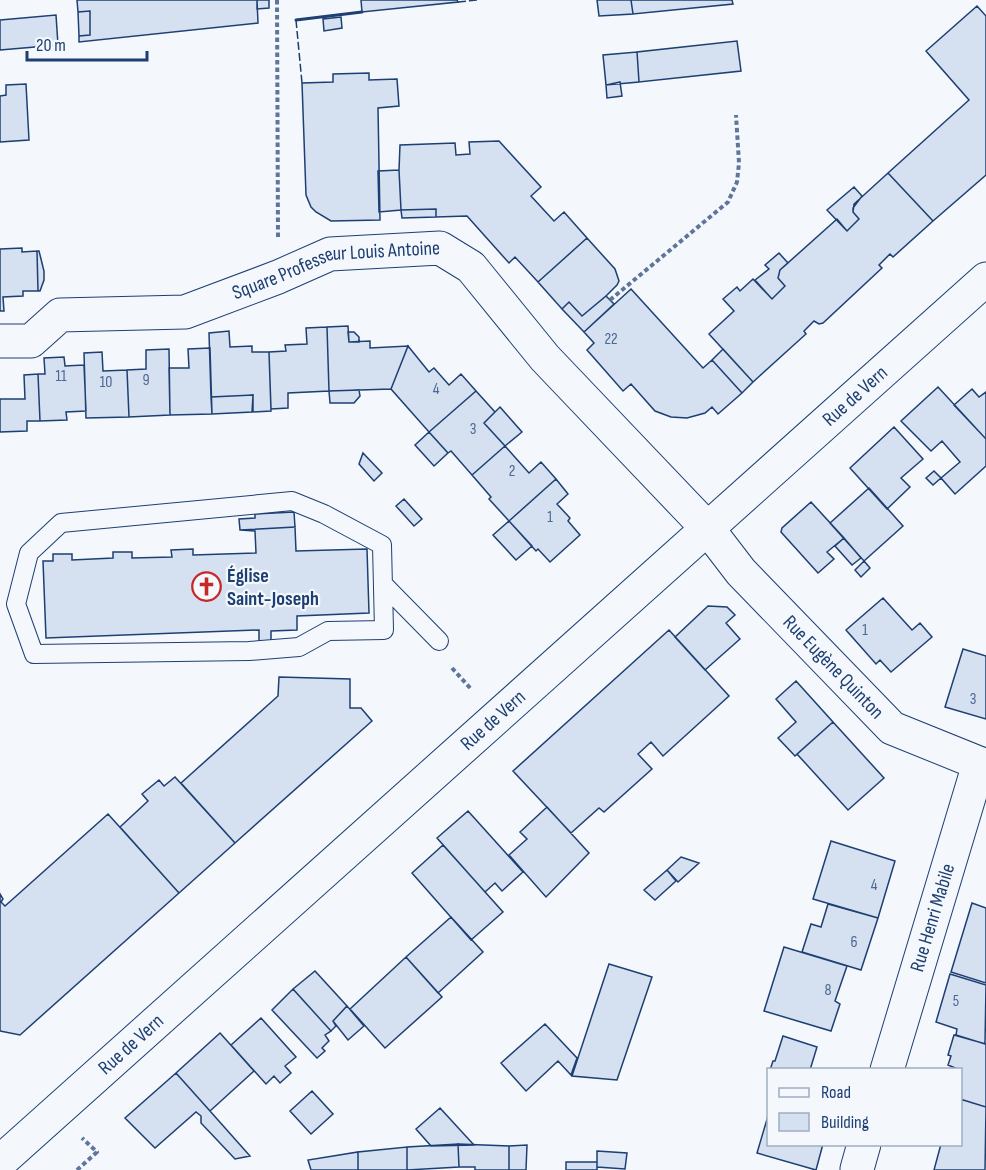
<svg xmlns="http://www.w3.org/2000/svg" width="986" height="1170" viewBox="0 0 986 1170" font-family="'Sofia Sans Condensed',sans-serif">
<rect width="100%" height="100%" fill="#f4f7fb"/>
<path fill="#d5e0f0" stroke="#1d3f73" stroke-width="1.5" d="M77,0H257L258,23L79,42V36L90,35V11L78,12Z
M257,0H269V8L257,9Z
M361,0H457L458,2L362,12Z
M597,0H631L633,14L599,16Z
M631,0H732L733,4L633,14Z
M977,6L986,16V175L933,221L888,173L969,100L926,51Z
M90,11V35L79,36L78,12Z
M56,15L58,45L0,50V20Z
M341,17L342,28L324,31L323,19Z
M737,41L741,71L639,82L637,52Z
M637,52L639,82L606,85L603,55Z
M369,73V80L397,79L399,106L378,108L380,220L331,221L316,212L311,207L306,195L302,83L333,82V74Z
M620,82L622,96L607,98L606,85Z
M26,84L29,140L0,142V96L6,95V85Z
M499,141L541,187L531,196L554,221L564,212L587,238L538,282L515,257L509,263L467,216L436,217V209L401,210L399,170L400,145L455,143L456,155L470,154L469,142Z
M399,170L401,210L379,212L378,171Z
M888,173L933,221L893,257L890,254L879,265L882,268L823,323L819,324L814,321L804,331L806,334L753,382L709,334L734,311L723,299L737,287L740,291L753,279L772,299L785,286L778,278L780,270L837,219L847,231L859,219L853,212L854,204Z
M854,187L862,196L853,208V212L859,219L847,231L827,210Z
M436,209V217L402,218L401,210Z
M587,238L615,269L619,281L617,285L606,296L582,316L569,302L562,309L538,282Z
M22,248V252L37,251L38,291H23V296L3,297L4,311H0V249Z
M37,251H39L44,271V280L40,291H38Z
M779,253L788,263L780,270L778,278L785,286L772,299L755,280L769,269L765,265Z
M631,289L703,368L712,360L742,393L718,414L712,407L705,413L687,418L671,417L655,411L631,384L623,391L587,350L594,343L584,332Z
M606,296L614,304L584,332L562,309L569,302L582,316Z
M348,326L349,342L370,341V348L408,346L391,389L329,391L327,327Z
M327,327L329,391L288,393V408L271,409L269,352L286,351L285,345L307,344L306,328Z
M229,331L230,347L252,346V352H269L271,411L253,412V395L211,397L209,333Z
M348,332H354L359,337V342H349Z
M408,346L429,372L434,368L449,385L461,374L476,391L429,432L391,389Z
M210,348L212,414L170,415L169,368H189L188,349Z
M169,349L170,415L129,417L127,370L146,369V350Z
M723,349L753,382L742,393L712,360Z
M102,352L103,371L127,370L129,417L86,418L84,353Z
M64,357L65,366L84,365L86,411L66,412L67,420L40,421L38,374H45L44,358Z
M38,374L40,421H27V431L0,432V399H25L24,375Z
M938,387L986,439V466L955,494L941,478L960,462L942,441L931,451L901,421Z
M972,389L979,397L986,392V439L954,405Z
M359,390L360,396L354,403H330L329,391Z
M476,391L495,412L484,423L505,446L472,475L451,451L448,453L429,432Z
M253,395L252,412L212,414L211,397Z
M500,407L522,432L505,446L484,423Z
M894,427L923,459L901,478L910,487L887,509L850,468Z
M429,432L448,453L434,466L415,445Z
M505,446L529,473L541,462L556,479L509,521L489,499L491,497L472,475Z
M363,453L382,473L374,481L359,464Z
M934,471L941,478L933,485L926,478Z
M556,479L568,494L557,504L570,518L568,521L580,535L550,562L538,549L536,551L509,521Z
M869,488L903,526L864,561L830,523Z
M404,499L422,519L414,526L396,506Z
M811,502L844,538L827,552L834,559L818,573L781,532L782,528Z
M294,512L295,527L240,530L239,519L255,518V514Z
M509,521L532,546L516,560L493,535Z
M295,527L296,551L367,549L369,613L297,616V630L271,631V642H259V630L46,638L43,561H53V554H72V560L113,558V552H132V558L172,557L171,550L193,549V555L256,553L255,531L240,530Z
M844,538L861,558L852,565L835,546Z
M864,561L870,568L861,577L855,570Z
M883,598L912,630L920,623L932,637L891,672L880,660L876,664L846,630Z
M708,606L727,607L735,615L726,623L740,639L705,670L675,637Z
M669,630L729,696L663,756L651,742L638,754L652,769L604,812L599,808L571,833L513,771Z
M963,649L986,656V719L945,707Z
M279,677L350,679V708H361L372,721L235,843L181,783L278,696Z
M796,681L833,722L795,756L778,738L796,722L776,699Z
M833,722L884,778L848,810L797,754Z
M175,777L235,843L179,893L120,827L148,801L142,794L159,780L164,786Z
M547,807L589,853L546,897L509,855L527,839L520,832Z
M468,811L523,872L502,891L495,883L485,892L437,838Z
M108,814L179,893L20,1035L0,1031V894L3,899L1,902L5,906Z
M831,841L895,861L878,918L813,899Z
M443,845L503,912L471,940L412,873Z
M681,857L699,863L678,882L667,870Z
M667,870L676,881L655,900L644,890Z
M972,903L986,908V983L951,972Z
M828,904L878,918L861,970L802,952L811,924L821,927Z
M451,917L483,952L438,993L406,957Z
M784,947L847,966L835,1001L840,1004L831,1031L764,1011Z
M406,957L442,997L385,1048L350,1009Z
M609,964L652,977L617,1080L572,1076Z
M315,971L347,1006L333,1021L336,1026L331,1031L293,989Z
M950,974L986,985L985,1044L956,1035L957,1029L936,1022Z
M293,989L331,1031L325,1035L329,1041L322,1048L325,1051L317,1058L272,1010Z
M347,1006L364,1026L348,1040L333,1021Z
M261,1018L296,1057L285,1066L291,1073L280,1083L274,1076L266,1084L231,1045Z
M545,1024L577,1058L571,1075L558,1061L526,1091L501,1063Z
M220,1033L254,1071L210,1111L176,1073Z
M954,1035L986,1044V1107L960,1099V1070L948,1065L951,1056L948,1055Z
M783,1036L817,1047L810,1070H770L773,1061H775Z
M176,1073L210,1111L250,1156L235,1159L201,1123V1116L196,1112L155,1148L125,1118Z
M312,1091L333,1114L311,1134L290,1111Z
M960,1099L986,1107L985,1170H934L941,1144H960Z
M440,1108L474,1145L431,1146L416,1129Z
M768,1116V1144H823L816,1170L757,1153Z
M458,1144L459,1167L407,1170V1147Z
M458,1144L509,1146V1170H475V1167H459Z
M527,1145L526,1170H509V1146Z
M407,1147V1170H358V1152Z
M597,1151L627,1153L625,1169L597,1167Z
M358,1152V1170H311L308,1160Z
M566,1162H597V1170H566Z"/>
<g fill="none" stroke-linecap="round" stroke-linejoin="round">
<defs>
<path id="service" d="M292,501L324,514L382,545L384,630L328,631L299,647L249,651L34,654L16,604L29,553L61,523Z
M383,584L439,641"/>
<g id="minor">
<path id="s1" d="M0,341H31L60,315L185,312L278,277L330,254L440,248L471,267L545,358L708,529L741,572L892,728L986,766"/>
<path id="s2" d="M887,1070L979,764"/>
<path d="M857,1169L864,1144"/>
</g>
<g id="primary">
<path id="s3" d="M0,1162L986,279"/>
</g>
</defs>
<use href="#service" stroke="#1d3f73" stroke-width="20"/>
<use href="#minor" stroke="#1d3f73" stroke-width="35"/>
<use href="#primary" stroke="#1d3f73" stroke-width="35"/>
<path stroke="#5e769c" stroke-width="4" stroke-dasharray="4.5 3" stroke-linecap="butt" d="M277,0L278,237
M610,300L728,202L737,182L739,163L736,115
M452,668L471,689
M77,1170L97,1152L82,1138"/>
<use href="#service" stroke="#f4f7fb" stroke-width="18"/>
<use href="#minor" stroke="#f4f7fb" stroke-width="33"/>
<use href="#primary" stroke="#f4f7fb" stroke-width="33"/>
<path stroke="#1d3f73" stroke-width="1.5" stroke-dasharray="8 3" stroke-linecap="butt" d="M458,2L477,0
M296,20L302,83"/>
<path stroke="#1d3f73" stroke-width="3" d="M296,20L362,12"/>
</g>
<defs>
<symbol id="church-ring" viewBox="-11 -11 22 22"><circle r="9.5" fill="#f4f7fb" stroke="#c62828" stroke-width="1.5"/><path d="M-1.2-6h2.4v3.5h3.3v2.4h-3.3V6h-2.4V-.1h-3.3v-2.4h3.3Z" fill="#c62828"/></symbol>
</defs>
<g fill-rule="evenodd">
<use href="#church-ring" x="190" y="570" width="33" height="33"/>
</g>
<g text-anchor="middle" dominant-baseline="central" stroke-width="4.5" stroke-linejoin="round" paint-order="stroke">
<g font-size="16" fill="#4b6792">
<text x="611" y="339">22</text>
<text x="61" y="376">11</text>
<text x="146" y="380">9</text>
<text x="106" y="382">10</text>
<text x="436" y="389">4</text>
<text x="473" y="429">3</text>
<text x="512" y="471">2</text>
<text x="550" y="517">1</text>
<text x="865" y="630">1</text>
<text x="973" y="699">3</text>
<text x="874" y="885">4</text>
<text x="854" y="942">6</text>
<text x="828" y="990">8</text>
<text x="956" y="1001">5</text>
</g>
<g font-size="20" fill="#1d3f73" stroke="#f4f7fb">
<text stroke="none"><textPath href="#s1" startOffset="354">Square Professeur Louis Antoine</textPath></text>
<text stroke="none"><textPath href="#s3" startOffset="1148">Rue de Vern</textPath></text>
<text stroke="none"><textPath href="#s1" startOffset="1038">Rue Eugène Quinton</textPath></text>
<text stroke="none"><textPath href="#s3" startOffset="662">Rue de Vern</textPath></text>
<text stroke="none"><textPath href="#s2" startOffset="159">Rue Henri Mabile</textPath></text>
<text stroke="none"><textPath href="#s3" startOffset="176">Rue de Vern</textPath></text>
</g>
<g font-size="20" font-weight="bold" fill="#1d3f73" stroke="#f4f7fb" text-anchor="start">
<text x="227" y="576">Église<tspan x="227" dy="23">Saint-Joseph</tspan></text>
</g>
</g>
<rect x="767" y="1068" width="195" height="78" fill="#f4f7fb" stroke="#9eadc5" stroke-width="1.5"/>
<rect x="779" y="1088" width="30" height="9" fill="#f4f7fb" stroke="#9eadc5" stroke-width="1.5"/>
<text x="821" y="1098" font-size="18" fill="#1d3f73">Road</text>
<rect x="779" y="1113" width="30" height="18" fill="#d5e0f0" stroke="#9eadc5" stroke-width="1.5"/>
<text x="821" y="1128" font-size="18" fill="#1d3f73">Building</text>
<path d="M27 51v9h120v-9" fill="none" stroke="#1d3f73" stroke-width="3"/>
<text x="36" y="51" font-size="18" fill="#1d3f73" stroke="#f4f7fb" stroke-width="4.5" paint-order="stroke">20 m</text>
</svg>
